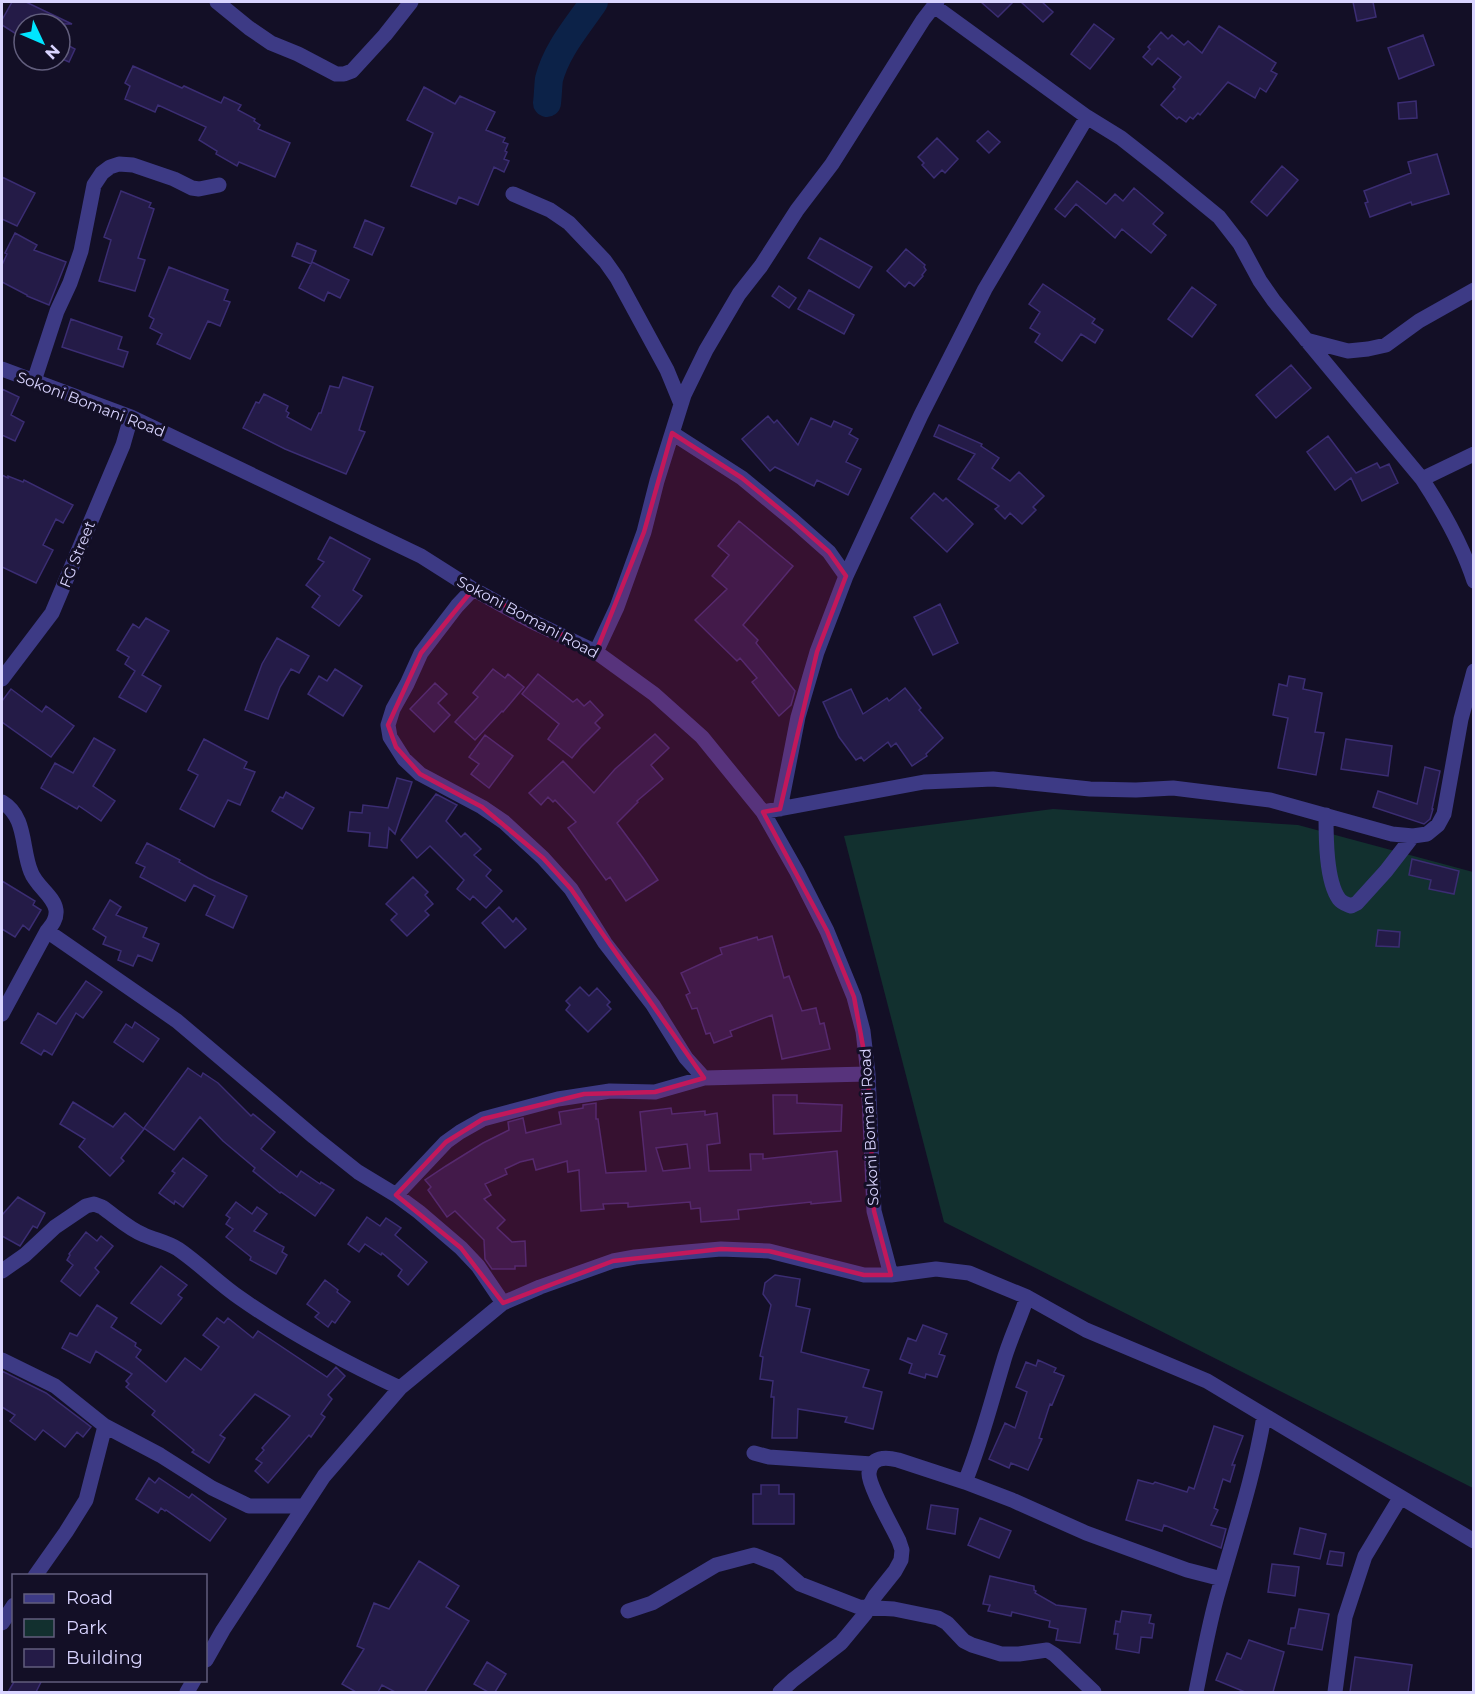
<svg xmlns="http://www.w3.org/2000/svg" width="1475" height="1694" viewBox="0 0 1475 1694" font-family="Montserrat,sans-serif">
<rect width="100%" height="100%" fill="#130f26"/>
<path fill="#12302f" d="M1053,809L1298,825L1473,872V1488L944,1222L844,836Z"/>
<g fill="none" stroke-linecap="round" stroke-linejoin="round">
<path stroke="#0c2248" stroke-width="28" d="M547,103C548,95 548,87 549,79C557,49 577,27 594,2"/>
</g>
<path fill="#241b47" stroke="#3b2d73" stroke-width="1.5" fill-rule="evenodd" d="M12,2H26L72,24H24V39L2,25V20Z
M981,2H1013L998,17Z
M1021,2H1042L1053,12L1043,22Z
M1353,2H1373L1376,17L1357,21Z
M1094,24L1114,39L1090,69L1071,54Z
M1219,26L1276,63L1271,71L1277,74L1266,92L1260,88L1255,98L1228,82L1200,115L1198,113L1193,119L1190,117L1186,122L1179,117L1177,119L1161,105L1175,89L1173,87L1181,77L1158,58L1152,65L1143,57L1150,49L1148,47L1161,32L1168,39L1172,35L1184,45L1188,41L1202,53Z
M1423,35L1434,65L1399,79L1388,48Z
M60,41L75,49L69,62L60,58Z
M133,66L182,88L184,86L221,103L224,97L241,105L238,110L255,119L254,121L260,125L258,129L290,143L275,177L239,162L237,166L216,154L217,151L199,140L206,127L158,105L155,112L125,99L130,86L125,83Z
M424,87L455,104L460,96L495,112L486,130L505,138L503,142L508,144L505,151L507,152L504,159L509,161L504,172L494,167L478,205L459,197L456,204L411,186L433,133L407,120Z
M1416,101L1417,118L1399,119L1398,103Z
M988,131L1000,142L989,153L977,141Z
M937,138L958,159L945,173L942,170L934,178L922,165L924,163L918,157Z
M1437,154L1449,194L1412,205L1411,202L1370,217L1365,203L1368,202L1364,191L1411,173L1408,162Z
M1282,166L1298,180L1267,216L1251,202Z
M2,177L35,193L17,226L2,219Z
M1077,181L1106,204L1115,194L1123,201L1134,188L1163,213L1153,224L1166,235L1151,253L1122,229L1115,238L1076,204L1065,217L1055,209Z
M121,191L151,203L149,207L154,209L138,258L145,260L135,291L99,281L111,240L104,237Z
M365,220L384,228L372,255L354,247Z
M15,233L37,245L34,250L66,262L49,305L27,296V295L2,282V265L7,254L5,253Z
M820,238L872,267L859,288L808,258Z
M297,243L316,251L311,264L292,256Z
M906,249L925,265L924,267L926,270L922,275L923,276L914,286L909,282L905,287L887,271Z
M312,262L349,280L340,298L328,292L324,301L299,288Z
M169,267L228,290L224,300L230,302L220,326L208,321L190,359L157,344L162,334L150,328L154,319L149,316Z
M1043,284L1095,319L1092,323L1103,330L1095,343L1081,334L1062,361L1035,342L1040,334L1030,328L1040,312L1029,304Z
M779,286L796,298L789,308L772,296Z
M1192,287L1216,305L1192,337L1168,319Z
M809,290L854,315L844,334L798,309Z
M71,319L122,337L118,349L128,352L123,367L62,347Z
M1291,365L1311,388L1276,418L1256,395Z
M343,377L373,387L359,430L365,432L346,474L285,449L243,428L256,402L259,403L264,394L288,406L286,411L289,413L287,417L311,430L319,413H321L330,386L339,388Z
M2,389L19,397L11,415L24,422L15,441L2,435V436Z
M768,416L774,423L777,420L798,445L811,418L831,427L834,421L852,429L849,434L858,439L846,462L861,469L848,495L817,480L814,486L775,467L770,471L742,439Z
M939,425L982,444L981,446L999,458L992,468L1010,481L1019,472L1044,496L1033,507L1036,510L1022,524L1010,513L1005,519L995,509L999,506L958,479L975,454L934,436Z
M1328,436L1356,473L1377,463L1380,468L1389,464L1398,483L1362,501L1351,478L1335,490L1307,452Z
M2,475L8,478V476L23,482L24,480L73,505L63,523L56,519L43,545L53,550L36,583L2,567Z
M934,493L943,501L946,498L973,524L947,552L911,518Z
M739,521L793,566L743,625L758,640L756,643L795,691L791,705L779,716L752,682L757,678L740,658L737,661L695,620L727,589L712,576L729,555L718,546Z
M330,537L370,559L353,590L362,596L339,626L312,607L320,596L306,585L324,562L318,559Z
M940,604L958,643L933,655L914,617Z
M146,618L169,631L142,675L161,686L146,712L119,697L135,671L125,664L129,657L117,650L133,624L139,628Z
M277,638L309,656L299,673L291,669L280,687L268,719L245,710L262,664Z
M335,669L362,686L343,716L308,694L319,676L327,681Z
M493,669L505,678L508,674L524,687L503,712L502,711L475,740L455,722L478,697L473,693Z
M538,674L573,702L577,699L584,706L590,701L603,715L595,723L600,728L581,747L572,758L548,739L559,724L522,694Z
M1289,676L1305,679L1303,689L1322,693L1315,732L1324,733L1316,775L1278,768L1288,718L1273,715L1279,684L1287,686Z
M435,683L447,694L438,703L450,715L434,732L410,709Z
M905,688L921,708L919,710L943,738L926,754L927,756L912,766L896,743L891,747L888,742L864,761L861,757L856,760L839,737L823,702L851,689L863,714L887,698L889,701Z
M11,689L42,712L46,706L74,726L51,757L2,722V701Z
M655,734L669,748L651,765L663,779L637,801L638,802L617,823L643,858L658,880L626,901L610,877L606,880L568,828L576,822L555,800L553,802L548,797L541,805L529,793L563,761L594,793L615,769Z
M485,735L513,756L489,788L471,774L479,764L469,757Z
M94,738L115,750L93,786L115,801L101,821L79,806L77,809L41,788L55,763L73,773Z
M204,739L247,762L244,768L255,772L240,805L228,800L214,827L180,809L198,775L188,770Z
M1346,739L1392,746L1388,776L1341,769Z
M1425,767L1440,771L1432,809H1433L1430,819L1424,824L1373,807L1378,791L1417,804Z
M397,778L412,782L395,834L389,828L387,848L369,846L370,833L348,831L350,812L362,813L363,805L388,808Z
M286,792L314,808L302,829L272,811L280,797L283,798Z
M436,794L457,805L446,821L461,837L465,833L481,849L474,855L491,870L486,876L502,891L486,908L473,896L470,900L457,889L464,880L430,846L417,858L401,840Z
M147,843L180,860L179,862L208,878L247,896L233,928L206,915L215,896L194,885L185,901L140,877L145,867L136,863Z
M1412,859L1459,871L1454,894L1429,889L1431,880L1409,875Z
M413,877L428,892L425,895L433,904L425,911L429,915L407,936L391,920L397,914L386,904Z
M2,881L35,901L33,905L41,910L29,930L23,925L15,937L2,929Z
M110,900L121,907L116,915L147,928L143,937L159,944L152,961L138,955L133,966L118,960L121,951L103,944L106,937L93,929Z
M499,907L513,922L516,918L526,929L505,948L482,923Z
M1378,930L1400,932L1399,947L1376,946Z
M772,936L784,978L789,976L802,1011L816,1008L820,1024L824,1023L830,1049L782,1059L772,1015L730,1031L732,1036L714,1043L710,1033L706,1034L697,1008L692,1009L686,995L690,993L681,973L722,954L720,948L757,937L758,940Z
M86,981L102,992L83,1018L76,1013L52,1055L44,1050L41,1055L21,1043L38,1013L56,1024Z
M580,987L589,996L597,988L610,1002L607,1005L611,1009L588,1032L566,1010L570,1005L566,1001Z
M135,1022L159,1039L143,1062L114,1042L126,1024L132,1028Z
M188,1068L201,1077L203,1073L218,1083L251,1116L253,1114L275,1132L261,1149L297,1177L301,1171L320,1184L321,1182L334,1190L315,1216L281,1192L280,1193L253,1171L255,1168L223,1141L200,1117L174,1150L144,1128Z
M773,1095H797V1103L842,1105L841,1131L774,1134Z
M73,1102L113,1127L125,1113L144,1129L121,1158L124,1161L110,1176L79,1147L85,1139L60,1124Z
M596,1103V1119H598L606,1173L646,1171L640,1112L671,1108L672,1114L705,1111V1115L717,1113L720,1143L707,1145L709,1171L751,1170L750,1154H763V1159L837,1151L841,1201L811,1204V1202L738,1210L739,1219L701,1222L700,1208L691,1209L690,1202L628,1207V1203L603,1204L604,1209L581,1211L579,1170L568,1172L567,1161L536,1170L533,1159L520,1162L505,1169L507,1174L485,1184L491,1195L484,1199L505,1220L497,1228L512,1242L525,1241L526,1266H515V1269H492L485,1259L484,1240L455,1211L447,1217L428,1190L431,1187L425,1180L446,1166L483,1143L509,1130L508,1122L523,1118L526,1133L561,1124L559,1112L583,1108V1105ZM687,1144L690,1168L663,1171L656,1148Z
M183,1158L207,1176L183,1207L175,1201L174,1204L159,1193L175,1173L172,1171Z
M18,1197L45,1213L37,1228L33,1226L20,1246L2,1236V1215Z
M236,1202L252,1214L257,1207L267,1214L254,1231L284,1247L282,1252L287,1255L276,1274L250,1260L251,1257L226,1237L233,1229L226,1224L230,1218L226,1215Z
M367,1217L380,1226L386,1218L401,1228L395,1235L427,1262L408,1285L398,1276L402,1270L382,1253L381,1255L365,1244L359,1252L348,1244Z
M86,1232L97,1241L101,1236L113,1246L95,1268L99,1272L80,1296L61,1281L73,1265L67,1260L70,1255L69,1254Z
M161,1266L187,1285L178,1295L182,1298L161,1324L131,1303Z
M775,1275L800,1279L796,1306L810,1309L801,1352L869,1370L863,1387L882,1392L873,1429L845,1422L847,1417L798,1409L797,1438H772L774,1397H771L773,1381L760,1379L763,1357L760,1356L771,1305L763,1294L765,1283Z
M325,1280L338,1290L337,1292L350,1302L335,1323L332,1321L328,1327L315,1317L319,1313L307,1304Z
M97,1305L117,1318L111,1327L136,1343L135,1346L141,1350L136,1357L166,1382L185,1358L201,1370L219,1347L203,1335L217,1318L224,1323L228,1318L253,1338L258,1331L327,1377L336,1367L345,1376L328,1395L332,1399L321,1414L325,1417L311,1437L309,1435L268,1483L255,1471L262,1463L256,1459L264,1450L262,1448L290,1416L255,1394L220,1435L225,1438L209,1463L192,1452L194,1450L152,1415L155,1411L126,1387L129,1384L126,1381L132,1374L96,1351L90,1363L62,1348L70,1333L77,1336Z
M923,1325L947,1334L939,1354L945,1356L937,1377L926,1374L925,1378L909,1373L912,1364L900,1359L908,1338L916,1341Z
M1038,1360L1056,1368L1054,1372L1064,1376L1052,1405L1050,1404L1039,1438L1042,1439L1028,1470L1011,1463L1009,1468L989,1459L1005,1423L1015,1428L1027,1392L1016,1387L1026,1362L1036,1366Z
M2,1371L46,1393L91,1427L83,1437L77,1432L65,1447L43,1430L35,1440L10,1421L15,1415L2,1407Z
M1214,1426L1243,1436L1232,1465H1235L1230,1482L1223,1479L1214,1508L1218,1510L1211,1525L1226,1529L1221,1548L1164,1525L1162,1531L1126,1520L1138,1480L1153,1484L1155,1482L1187,1492L1189,1487L1194,1489Z
M149,1478L155,1483L159,1478L189,1498L192,1494L226,1519L210,1541L166,1510L165,1511L161,1508L158,1513L136,1499Z
M761,1485H779V1494H794V1524H753V1494H761Z
M931,1505L958,1509L955,1534L927,1529Z
M980,1518L1011,1531L999,1558L968,1545Z
M1300,1528L1326,1534L1320,1559L1294,1554Z
M1330,1551L1344,1553L1342,1566L1327,1564Z
M419,1561L459,1586L446,1607L469,1621L425,1692H395L382,1685L378,1692H356L342,1684L364,1649L357,1646L374,1603L389,1609Z
M1272,1564L1299,1567L1295,1596L1268,1592Z
M990,1576L1034,1586V1590L1036,1591L1035,1593L1056,1605L1086,1609L1080,1643L1056,1640L1058,1629L1049,1627L1050,1621L1012,1612L1011,1616L988,1611L990,1605L983,1604Z
M1299,1609L1329,1614L1322,1650L1288,1644L1291,1628H1295Z
M1122,1611L1151,1615L1149,1623L1154,1624L1152,1638L1141,1637L1139,1653L1116,1649L1118,1634H1114L1116,1621L1120,1622Z
M1249,1640L1284,1652L1273,1692H1245L1216,1680L1227,1653L1241,1659Z
M1355,1657L1412,1665L1408,1692H1350Z
M487,1662L506,1674L495,1692H488L474,1684Z
M15,1680H42L36,1692H8Z"/>
<g fill="none" stroke-linecap="round" stroke-linejoin="round">
<path stroke="#3d3a85" stroke-width="15" d="M217,2L249,28L271,43L298,54L336,74H344L352,71L385,35L411,2
M934,6L1087,117L1121,138L1163,171L1219,217L1240,244L1260,281L1274,301L1422,479C1443,511 1462,544 1474,581
M513,194L550,210L569,223L605,261L617,278L667,370L681,404
M1306,340L1348,351L1368,349L1386,345L1419,321L1474,290
M2,369L131,417L421,556L473,589L531,621L596,652L654,694L702,737L763,812L797,872L827,931L854,997L863,1031L868,1074L874,1211L891,1275
M34,381L57,311L70,283L81,251L94,185L102,173L110,167L119,164L133,165L174,179L192,188L199,189L219,185
M672,433L742,478L794,521L829,552L846,576
M1422,479L1474,454
M473,589L457,606L421,653L407,684L393,709L388,725L390,737L404,759L420,774L482,807L504,822L543,858L571,889L605,943L653,1005L686,1058L704,1078
M596,652L617,607L644,532L657,481L684,395L706,350L739,294L761,266L797,210L832,164L923,20L937,2
M2,679L52,613L123,445L131,417
M2,802C27,817 21,848 31,872C36,886 54,896 56,910C57,919 52,925 47,931L2,1014
M780,809L798,717L817,652L846,576L921,415L985,289L1087,117
M763,812L924,782L993,779L1090,789L1136,790L1173,788L1270,800L1392,834L1413,836L1427,834L1438,825L1444,814L1461,719L1474,671
M1326,815C1326,837 1326,881 1339,899C1342,903 1346,904 1351,906L1357,903L1386,871L1413,836
M47,931L177,1021L314,1137L358,1172L396,1195L419,1212L461,1248L478,1266L503,1303
M396,1195L446,1142L460,1132L483,1119L558,1099L610,1091L655,1092L704,1078L868,1074
M2,1271L25,1255L55,1227L86,1206L94,1204L102,1207C115,1216 129,1229 144,1235C155,1240 167,1242 178,1249C200,1264 218,1283 240,1298C290,1333 344,1362 400,1388
M2,1360L55,1386L105,1426
M754,1453L769,1457L872,1464
M965,1482C981,1443 991,1403 1003,1363C1009,1341 1020,1319 1027,1297
M35,1576L66,1532L86,1500L105,1426L160,1455L212,1488L249,1506H303
M628,1611L652,1603L716,1565L754,1555L777,1564L800,1584L859,1607L894,1609L938,1618L947,1623L964,1641L972,1645L1001,1654H1019L1047,1650L1055,1655L1094,1692
M2,1623L14,1605
M206,1660L223,1630L324,1476L400,1388L503,1303L540,1287L613,1261L635,1257L675,1253L721,1249L769,1251L864,1275H891L936,1269L969,1273L1027,1297L1086,1330L1207,1381L1474,1541
M187,1692L194,1680
M780,1692L793,1680L841,1643L865,1614L875,1596L895,1571L901,1560L902,1550L899,1541C893,1528 868,1485 869,1473C871,1456 886,1457 898,1460L965,1482L1012,1500L1086,1533L1187,1570L1222,1579
M1196,1692C1203,1658 1209,1623 1219,1589C1235,1532 1254,1476 1264,1416
M1335,1692L1345,1617L1365,1556L1400,1498"/>
</g>
<path fill="#c2185b" fill-opacity="0.2" stroke="#c2185b" stroke-width="4.5" stroke-linejoin="round" d="M672,433L742,478L794,521L829,552L846,576L817,652L780,809L763,812L827,931L854,997L868,1074L874,1211L891,1275H864L769,1251L721,1249L613,1261L503,1303L461,1248L396,1195L446,1142L483,1119L584,1094L655,1092L704,1078L571,889L543,858L482,807L420,774L396,747L388,725L421,653L473,589L596,652L644,532Z"/>
<g text-anchor="middle" dominant-baseline="central" stroke-width="6" stroke-linejoin="round" paint-order="stroke">
<g font-size="15" fill="#d9d4ff" stroke="#130f26">
<text transform="translate(91 404) rotate(21)">Sokoni Bomani Road</text>
<text transform="translate(77 554) rotate(-68)">FG Street</text>
<text transform="translate(528 617) rotate(28)">Sokoni Bomani Road</text>
<text transform="translate(869 1127) rotate(-93)">Sokoni Bomani Road</text>
</g>
</g>
<rect width="1475" height="1694" fill="none" stroke="#d9d4ff" stroke-width="6"/>
<rect x="12" y="1574" width="195" height="108" fill="#130f26" stroke="#625e7d" stroke-width="1.5"/>
<rect x="24" y="1594" width="30" height="9" fill="#3d3a85" stroke="#625e7d" stroke-width="1.5"/>
<text x="66" y="1604" font-size="18" fill="#d9d4ff">Road</text>
<rect x="24" y="1619" width="30" height="18" fill="#12302f" stroke="#625e7d" stroke-width="1.5"/>
<text x="66" y="1634" font-size="18" fill="#d9d4ff">Park</text>
<rect x="24" y="1649" width="30" height="18" fill="#241b47" stroke="#625e7d" stroke-width="1.5"/>
<text x="66" y="1664" font-size="18" fill="#d9d4ff">Building</text>
<g transform="translate(42 42) rotate(134)"><circle r="28" fill="#130f26" stroke="#625e7d" stroke-width="1.5"/>
<path d="M0-4.5L10 22L0 15L-10 22Z" fill="#00e5ff"/>
<text y="-9" font-size="16" font-weight="bold" text-anchor="middle" fill="#d9d4ff">N</text>
</g>
</svg>
